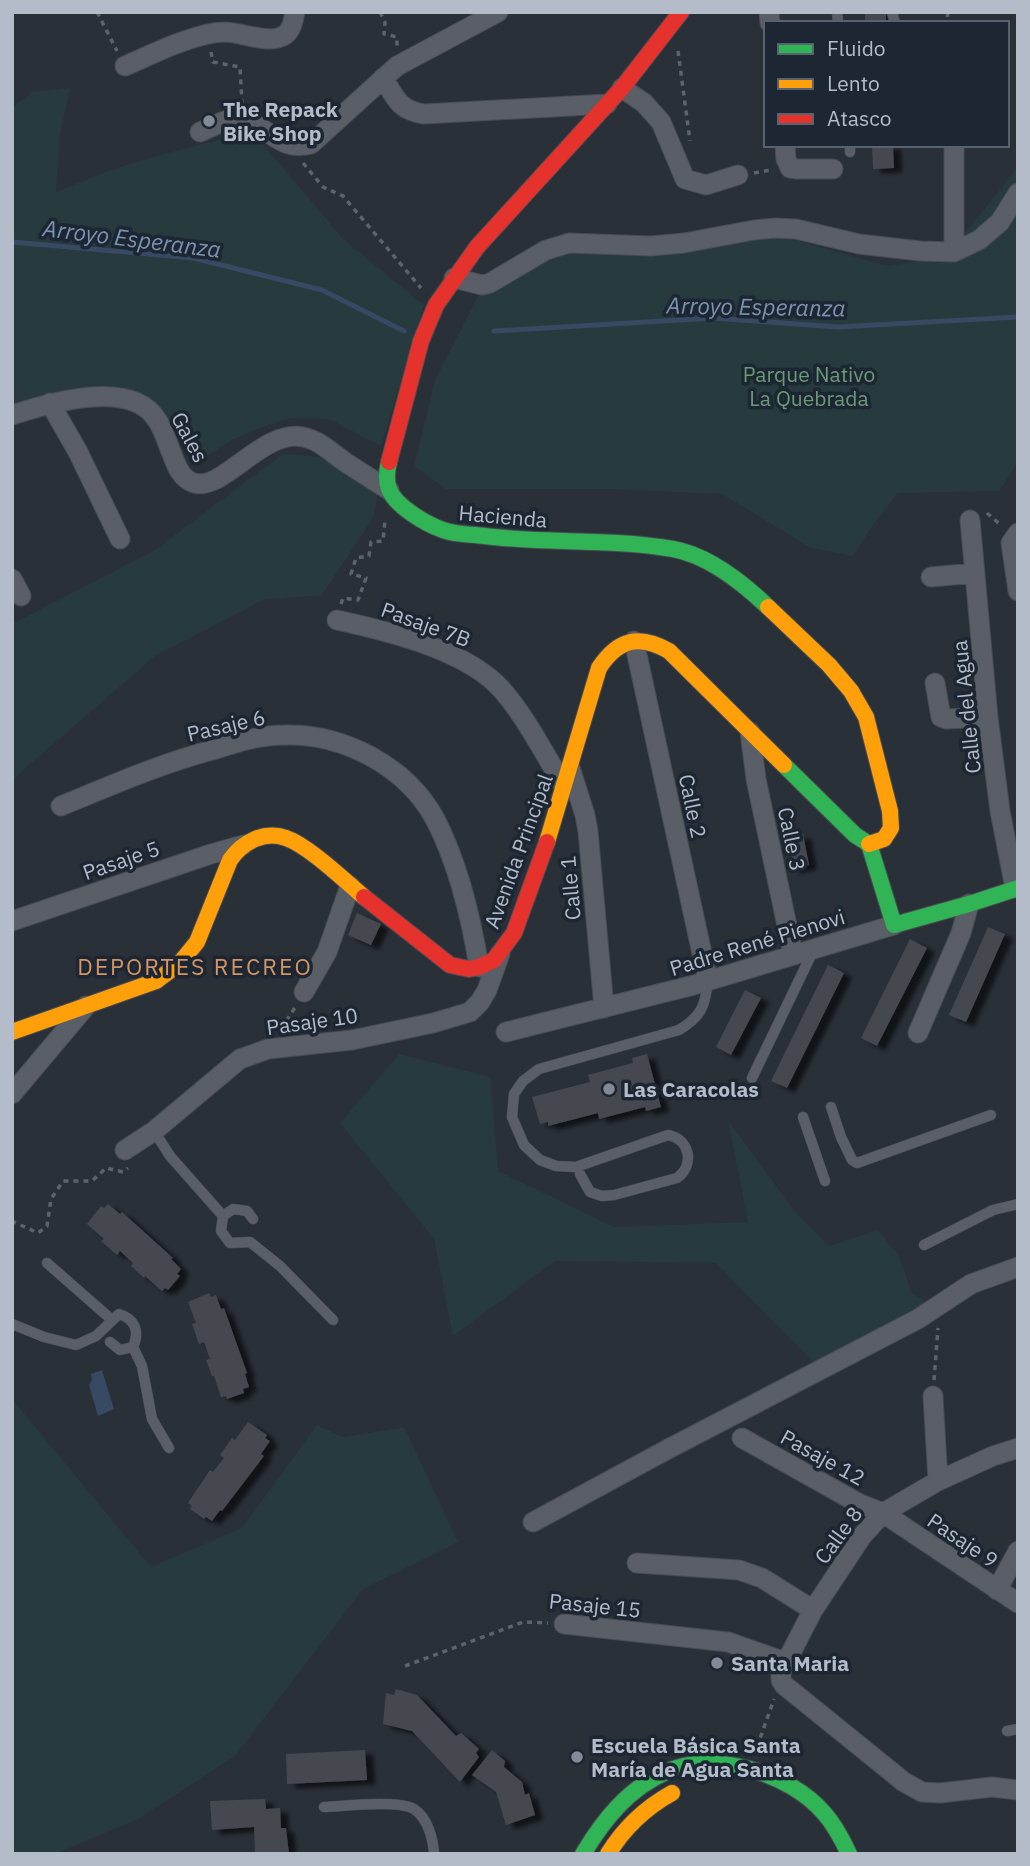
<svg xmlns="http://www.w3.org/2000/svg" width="1030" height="1866" viewBox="0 0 1030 1866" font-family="'IBM Plex Sans',sans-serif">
<defs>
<filter id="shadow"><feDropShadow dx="8" dy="4.5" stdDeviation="2" flood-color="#0009"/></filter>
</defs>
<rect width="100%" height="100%" fill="#2a3038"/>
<path fill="#273a3e" d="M70,88L59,140L56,193C118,163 186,148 253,132L344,240L424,305L381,446L329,419L290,418L260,428L232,440L205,457L188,448L154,410L139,400L12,406V108L32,92Z
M1018,167V462L999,491L898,493L873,525L853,556L811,548L722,494L606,489H446L414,466L435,380L478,296L514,258L569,235L670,252L774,234L888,266L946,257Z
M283,454L324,457L378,492L373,518L322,595L263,600L155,656L12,780V624L155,550Z
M399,1054L490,1077L498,1171L614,1227L748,1222L728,1120L795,1212L829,1246L878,1230L899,1256L912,1293L933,1306L816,1365L716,1263L555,1261L453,1336L434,1239L340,1123Z
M12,1399L151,1567L242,1528L317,1425L343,1437L404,1427L458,1542L363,1589L235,1756L138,1819L55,1854H12Z"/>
<path fill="#384963" d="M102,1370L114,1409L98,1416L89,1385L92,1380L91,1374Z"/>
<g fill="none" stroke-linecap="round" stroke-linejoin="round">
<path stroke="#384963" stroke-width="5" d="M12,242L193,258L322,290L404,331
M494,331L713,318L838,327L1018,317"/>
</g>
<path fill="#444950" filter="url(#shadow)" d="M865,12H886V23H865Z
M872,145H893L894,168L873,169Z
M803,834L809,865L792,869L785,838Z
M357,913L381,924L371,945L348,935Z
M988,927L1005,934L966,1022L949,1015Z
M910,939L927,948L877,1046L861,1038Z
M828,965L844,973L787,1088L771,1081Z
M745,990L761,998L731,1055L716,1047Z
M647,1054L661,1107L646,1111L645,1107L599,1119L598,1113L548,1126V1122L540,1124L532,1097L590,1082L588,1075L633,1063L632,1058Z
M108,1204L120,1214L122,1212L173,1258L171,1259L181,1269L177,1274L180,1276L168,1290L165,1288L162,1291L145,1276L144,1278L131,1266L133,1263L120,1251L117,1255L101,1241L104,1239L87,1224L101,1206L104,1208Z
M209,1293L211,1297L216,1295L221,1309L224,1308L247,1373L245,1374L249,1387L243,1389L244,1393L227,1399L226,1396L221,1397L214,1376H212L206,1360L210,1359L204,1342L199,1344L192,1324L196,1323L188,1302Z
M248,1422L267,1435L265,1438L270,1441L261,1454L264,1456L222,1511L220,1510L212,1521L206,1517L204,1519L190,1509L192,1506L188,1503L210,1470L213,1472L224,1458L220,1455L232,1438L235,1440Z
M396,1689L417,1695L456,1736L461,1733L479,1749L476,1753L479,1757L460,1782L412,1731L383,1724L386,1693L394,1695Z
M365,1750L367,1780L287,1784L286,1754Z
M492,1750L505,1761L504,1767L522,1782L525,1795L529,1793L535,1815L506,1825L496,1792L472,1775Z
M265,1799L266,1809L280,1808L281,1828H286L289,1854H255L254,1827L212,1830L210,1801Z"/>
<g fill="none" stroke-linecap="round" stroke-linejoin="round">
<defs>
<path id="lane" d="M837,12L838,23
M892,12L895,23
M850,145V152
M752,1078L814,949
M831,1107L841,1137L852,1160L857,1163L991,1115
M803,1117L825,1181
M154,1131L170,1156L223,1216L221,1231L230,1243L250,1242L280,1266L333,1320
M580,1174L590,1192L602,1196L614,1195L677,1178C695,1165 690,1139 668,1135L576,1167L556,1166L540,1160L524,1145L512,1117L514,1094L523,1081L539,1069L679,1030C702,1016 705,1006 708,981
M223,1216L233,1209L247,1211L253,1219
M924,1245L993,1210L1018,1204
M47,1263L112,1320
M12,1324L44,1337L76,1345L96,1336L119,1314C135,1319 140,1331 133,1347L120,1350L110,1342
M133,1347L142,1366L152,1419L169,1448
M1007,1731L1018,1729
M324,1807C344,1806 398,1800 414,1809C428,1818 433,1839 434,1854"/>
<path id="street" d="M769,12L770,23
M125,66C153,54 194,33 224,32C241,32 261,42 278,38C291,35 293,23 295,12
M383,78C396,98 398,110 424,114L607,104
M622,88L644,103L661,122L685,179L706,185L738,175
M200,132C212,127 228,117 241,118C247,118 252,122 256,125C276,137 286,150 311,144L397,66L498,12
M785,145L786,159L790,168L797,169H833
M954,145V252
M454,278L482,285L490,283L546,250L569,243L651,246L684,243L754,230L775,228L796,229L859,244L920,251L954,252L979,240L1000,222L1018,193
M50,403L78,452L120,539
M12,415C49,403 131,378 157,420C164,430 167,443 172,454C176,465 181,479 194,483C223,492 262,429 303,437C320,440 334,455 348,464C362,473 376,482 389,490
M970,520L988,717L1000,811L1015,888
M1018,533L1011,543L1018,591
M931,577L975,573
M12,579L21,596
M337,620C387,631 468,650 503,691C527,719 545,755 564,786
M634,641L708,981
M935,683L941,717L946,719L988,717
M750,732L756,779L793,954
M570,768L585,815L588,831L604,1008
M61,806C112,785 162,763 216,749C238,742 260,735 284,735C343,733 406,766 435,819C459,865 471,917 479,967
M12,921L211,854L243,845
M304,992L327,952L350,886
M506,1032L694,985L894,925
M918,1033L961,933L969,904
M12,1094L86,1006
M125,1150L154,1131L240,1059L268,1049L352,1040L433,1023L470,1012L480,1002L487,990L500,954
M933,1396L938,1481
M742,1438L858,1503L883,1513L1018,1603
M1018,1448L993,1456L938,1481L883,1513L862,1536L813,1610L781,1672V1680L784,1685L904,1782L922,1792L940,1793L992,1787L1018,1790
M533,1522L670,1448L918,1319L971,1284L1018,1267
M637,1563L739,1570L762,1578L813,1610
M997,1590L1018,1551
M564,1624L728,1642L785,1662"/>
<path id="fast" d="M389,462C387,470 386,481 389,489C395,506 426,524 443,530C456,535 472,534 485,536C547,544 611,538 673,549C707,555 743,583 768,607
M784,765L855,835L869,844L894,925L969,904L1018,888
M583,1854C604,1819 628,1789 666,1772C714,1750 790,1773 824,1813C835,1825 842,1839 849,1854"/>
<path id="slow" d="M768,607L829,665L851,691L866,717L890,811L891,828L884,839L869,844
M547,842L599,668C618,639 639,634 669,651L784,765
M12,1032L156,981L180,963L197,942L230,860C242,842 265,830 286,838C309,846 345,881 364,897
M608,1854C624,1828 645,1808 672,1793"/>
<path id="jam" d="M389,462L421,341L436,305L477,247L622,88L681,12
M364,897L450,965L469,969L479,967L494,960L514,933L547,842"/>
</defs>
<use href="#lane" stroke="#484c53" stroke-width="11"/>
<use href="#street" stroke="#484c53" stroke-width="21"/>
<use href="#fast" stroke="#484c53" stroke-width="18"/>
<use href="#slow" stroke="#484c53" stroke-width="18"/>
<use href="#jam" stroke="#484c53" stroke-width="18"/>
<path stroke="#5d636a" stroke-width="3.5" stroke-dasharray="5 5" stroke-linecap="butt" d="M97,12L117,51
M380,12L385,22L384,34L397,37V46
M947,12L949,23
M678,51L690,141
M211,52L213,62L240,67L242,103
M303,163L323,187L343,196L421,288
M754,173L771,170
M987,513L1002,526
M341,604L343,598L358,600L366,578L351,574L356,558L369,556L371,542L383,541L385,520
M281,1029L296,1006
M12,1224L14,1222L38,1233L47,1226L51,1199L63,1181H92L106,1168L123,1172L128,1168
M934,1380L938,1328
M405,1666L523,1622L548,1623
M757,1747L774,1699"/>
<use href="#lane" stroke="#5a5e66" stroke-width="10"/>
<use href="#street" stroke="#5a5e66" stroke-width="19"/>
<use href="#fast" stroke="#30b455" stroke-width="16"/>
<use href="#slow" stroke="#ff9f0a" stroke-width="16"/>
<use href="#jam" stroke="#e5322d" stroke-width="16"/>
</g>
<g fill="#848b96" stroke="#1d2633" stroke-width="2.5">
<circle cx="209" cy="121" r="7"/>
<circle cx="609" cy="1089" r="7"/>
<circle cx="717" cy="1663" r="7"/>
<circle cx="577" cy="1757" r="7"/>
</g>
<g text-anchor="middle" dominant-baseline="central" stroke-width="7" stroke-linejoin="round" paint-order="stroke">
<g font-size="21" font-weight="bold" fill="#b4bcc9" stroke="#1d2633" text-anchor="start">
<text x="223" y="109">The Repack<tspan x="223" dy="24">Bike Shop</tspan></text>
<text x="623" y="1089">Las Caracolas</text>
<text x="731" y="1663">Santa Maria</text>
<text x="591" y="1745">Escuela Básica Santa<tspan x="591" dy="24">María de Agua Santa</tspan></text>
</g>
<g font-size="21" fill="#6b9a76" stroke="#1d2633">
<text x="809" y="374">Parque Nativo<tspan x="809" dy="24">La Quebrada</tspan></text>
</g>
<g font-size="21" fill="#b4bcc9" stroke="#1d2633">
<text transform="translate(190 437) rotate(62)">Gales</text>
<text transform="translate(503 516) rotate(5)">Hacienda</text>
<text transform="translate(426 624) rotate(20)">Pasaje 7B</text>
<text transform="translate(966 707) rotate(-96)">Calle del Agua</text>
<text transform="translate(226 725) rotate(-13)">Pasaje 6</text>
<text transform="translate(693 806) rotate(78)">Calle 2</text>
<text transform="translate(792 839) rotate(78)">Calle 3</text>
<text transform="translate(518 851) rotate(-70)">Avenida Principal</text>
<text transform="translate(121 860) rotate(-19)">Pasaje 5</text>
<text transform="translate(570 888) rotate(-95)">Calle 1</text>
<text transform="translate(757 942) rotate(-17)">Padre René Pienovi</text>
<text transform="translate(312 1021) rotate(-8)">Pasaje 10</text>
<text transform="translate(823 1457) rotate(29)">Pasaje 12</text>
<text transform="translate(838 1535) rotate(-54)">Calle 8</text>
<text transform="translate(963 1540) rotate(34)">Pasaje 9</text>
<text transform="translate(595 1605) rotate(6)">Pasaje 15</text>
</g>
<g font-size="23" font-style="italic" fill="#7c92b1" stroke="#1d2633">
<text transform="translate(132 238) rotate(7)">Arroyo Esperanza</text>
<text transform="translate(756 306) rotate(1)">Arroyo Esperanza</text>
</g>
<g font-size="23" letter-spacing="2" fill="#d59563" stroke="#1d2633">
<text x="195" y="966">DEPORTES RECREO</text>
</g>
</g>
<rect width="1030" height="1866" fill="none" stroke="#b4bcc9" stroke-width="28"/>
<rect x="764" y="21" width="245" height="126" fill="#1d2633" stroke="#59626f" stroke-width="2"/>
<rect x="778" y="44" width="35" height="10" fill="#30b455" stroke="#59626f" stroke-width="2"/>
<text x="827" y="56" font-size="21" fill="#b4bcc9">Fluido</text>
<rect x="778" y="79" width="35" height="10" fill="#ff9f0a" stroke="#59626f" stroke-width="2"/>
<text x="827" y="91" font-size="21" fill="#b4bcc9">Lento</text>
<rect x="778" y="114" width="35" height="10" fill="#e5322d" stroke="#59626f" stroke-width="2"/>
<text x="827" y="126" font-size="21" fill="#b4bcc9">Atasco</text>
</svg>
